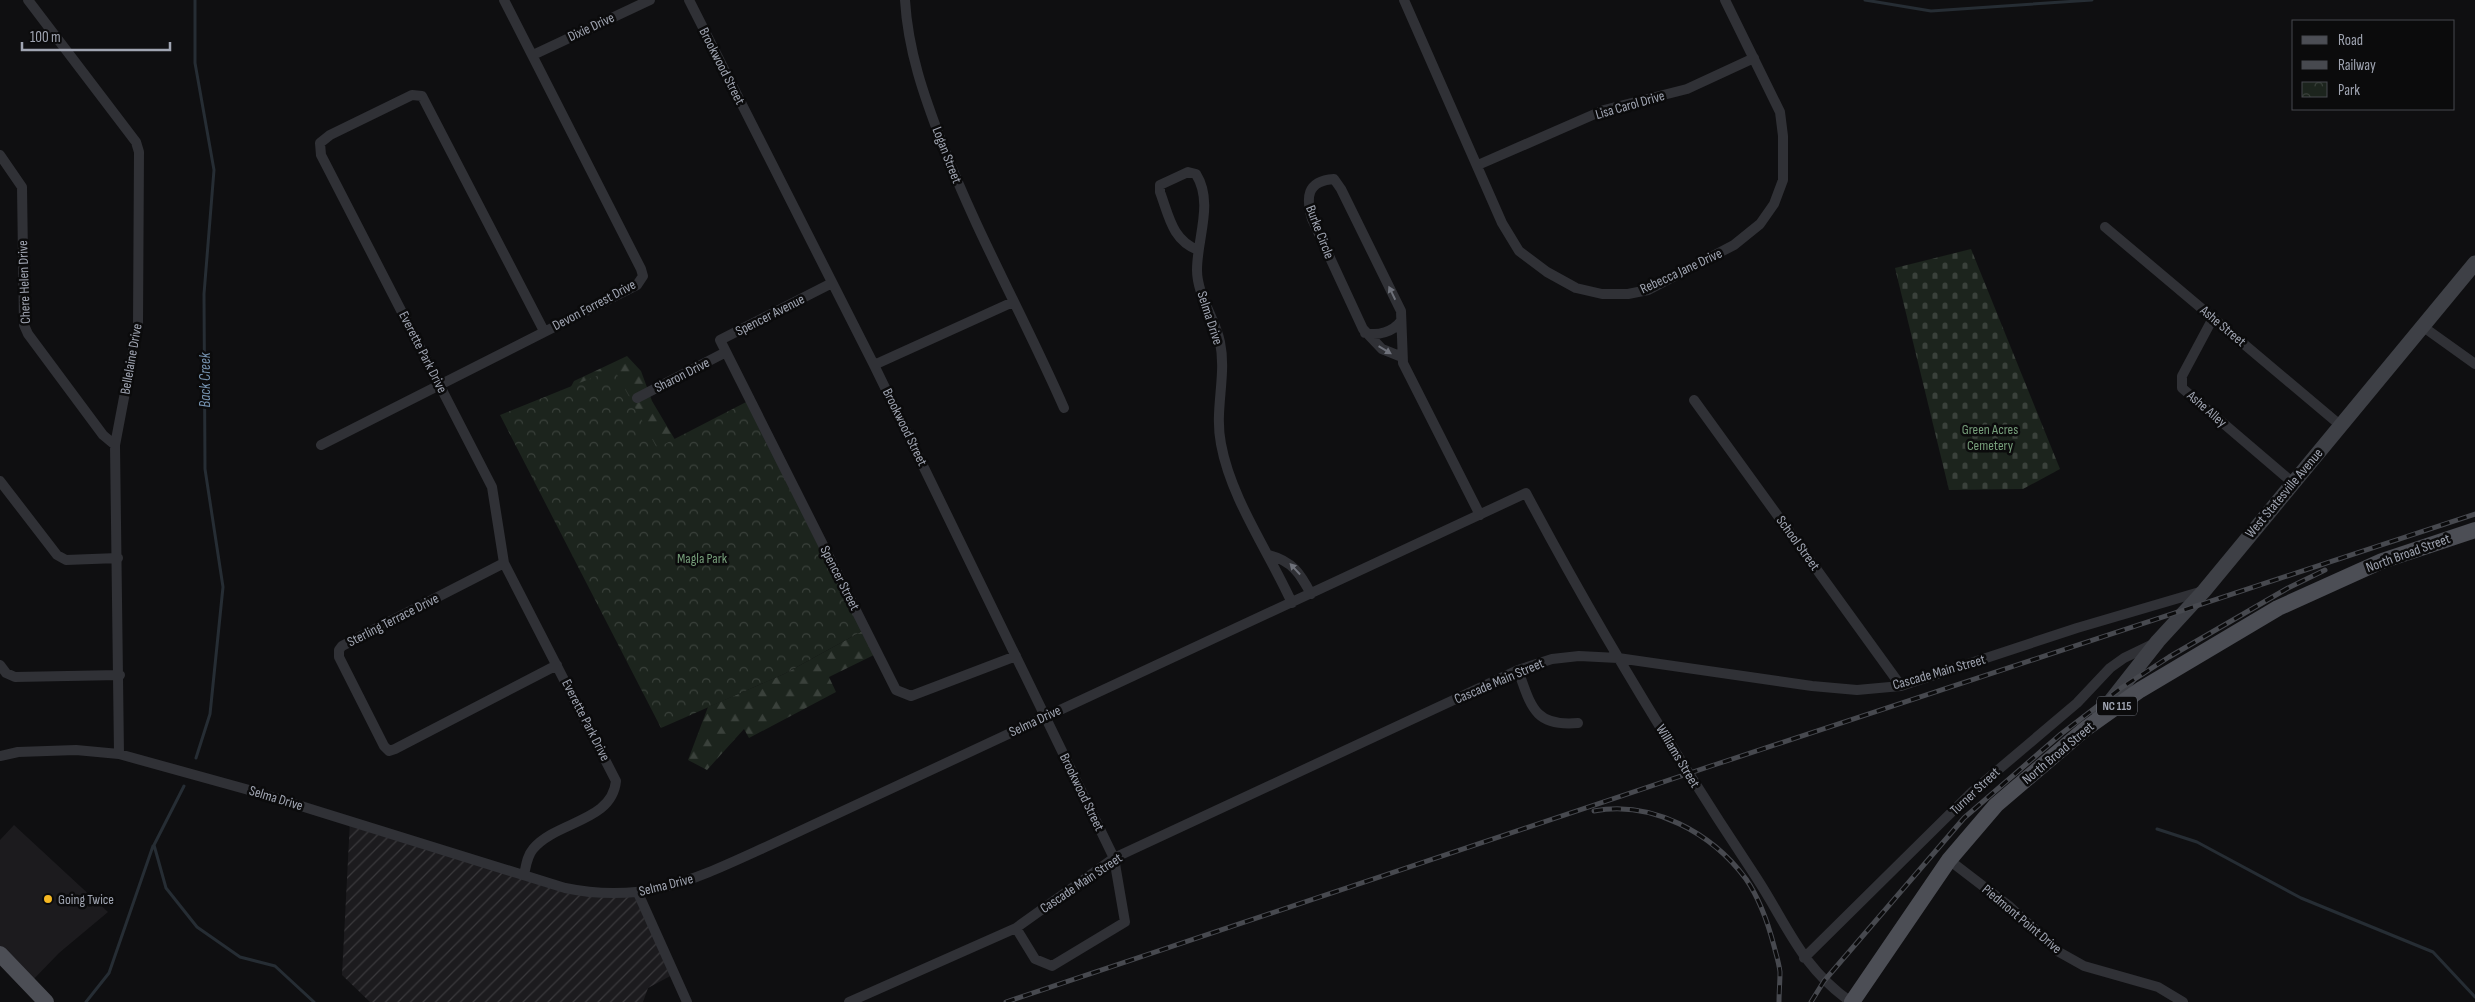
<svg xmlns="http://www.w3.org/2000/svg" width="2475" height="1002" viewBox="0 0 2475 1002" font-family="'Sofia Sans Condensed',sans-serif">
<defs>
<pattern id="industrial-furrows" width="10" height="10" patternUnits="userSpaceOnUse" patternTransform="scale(1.25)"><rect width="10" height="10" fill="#1c1b1e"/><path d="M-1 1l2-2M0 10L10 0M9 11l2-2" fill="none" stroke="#3a393c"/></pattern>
<pattern id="forest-firs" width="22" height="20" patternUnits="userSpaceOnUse" patternTransform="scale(1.25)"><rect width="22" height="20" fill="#1c241d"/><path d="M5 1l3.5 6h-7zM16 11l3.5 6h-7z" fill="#3a413b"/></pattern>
<pattern id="cemetery-stones" width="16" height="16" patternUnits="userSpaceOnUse" patternTransform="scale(1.25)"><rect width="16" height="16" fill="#1c241d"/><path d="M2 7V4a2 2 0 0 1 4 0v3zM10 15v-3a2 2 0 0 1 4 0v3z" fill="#3a413b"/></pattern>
<pattern id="park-crowns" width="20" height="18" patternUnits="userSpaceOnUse" patternTransform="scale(1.25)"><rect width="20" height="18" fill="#1c241d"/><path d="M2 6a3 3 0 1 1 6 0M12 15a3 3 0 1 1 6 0" fill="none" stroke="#3a413b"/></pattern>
</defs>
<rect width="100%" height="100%" fill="#0f0f11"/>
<path fill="#1c1b1e" d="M14,825L108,912L59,953L29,984L0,953V840Z"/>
<path fill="url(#industrial-furrows)" d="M350,821L566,888L638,893L674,974L648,988L643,1002H370L342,975Z"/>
<path fill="url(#forest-firs)" d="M627,356L641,371L652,401L677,443L640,462L567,394L574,381Z
M866,629L878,653L829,677L836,692L749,738L744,729L707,770L688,760L708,707L784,674Z"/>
<path fill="url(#cemetery-stones)" d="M1971,249L2060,469L2023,489L1949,490L1895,268Z"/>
<path fill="url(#park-crowns)" d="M614,369L657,448L750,400L866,629L784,674L661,728L500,415Z"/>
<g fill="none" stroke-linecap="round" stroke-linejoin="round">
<path stroke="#262d34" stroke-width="3" d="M195,0V63L214,170L204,294L205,469L223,587L210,714L196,758
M1865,0L1931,11L2092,0
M184,786L154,845L166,888L197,927L240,957L275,966L314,1002
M2157,829L2197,842L2301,898L2433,952L2475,997
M86,1002L109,973L153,846"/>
<path stroke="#303136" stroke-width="10" d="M28,0L136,142L139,152L138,324L115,445L119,754
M689,0L874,365L1114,858L1125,922L1052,966L1035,959L1016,928
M905,0C908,51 924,96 942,143C977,234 1025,319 1064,408
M1404,0L1502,223L1519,251L1547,272L1576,288L1602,294H1628L1648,290L1734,245L1760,224L1774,204L1783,180V136L1780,112L1725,0
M533,55L650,0
M0,155L22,187L24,325L28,334L103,435L115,445
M1478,165L1604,110L1687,89L1754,58
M2105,227L2340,425
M1198,250C1172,240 1169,216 1160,192V185L1188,172L1196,174C1214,203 1197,238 1197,270C1197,295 1215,318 1220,342C1227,376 1214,410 1221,444C1231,499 1269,552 1292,603
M832,283L720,340L896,690L911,696L1016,656
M2213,318L2182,376V388L2292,482
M2422,326L2475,364
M1365,333C1378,336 1393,332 1401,321
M1402,357L1382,349L1363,329L1312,219C1306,198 1306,181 1334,179L1341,189L1401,311L1403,363L1480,515
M874,365L1013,302
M637,398L726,352
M1694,400L1901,686
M321,445L637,285L643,276L641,269L504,0
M0,481L57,555L66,560L118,558
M1269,555C1292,561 1300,573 1311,594
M504,563L342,646L339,650V657L384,746L389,751L395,749L557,665
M0,665L6,673L15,677L120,675
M1518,670C1531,706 1534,727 1578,723
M0,756L18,752L76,750L119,754L256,792L565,888C647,905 697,878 770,845L1526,493C1596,625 1673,752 1756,877C1788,926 1801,967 1851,1002
M1949,860L2009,906L2059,952L2084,966L2158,987L2183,1002
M524,875C526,866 527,856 533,849C556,821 612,822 616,781L504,563L492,487L321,155L320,143L330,135L412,95L422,96L544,331
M638,893L687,1002
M1804,958L1972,792L2077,703L2110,668L2124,658L2153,644
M849,1002L1016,928L1114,858L1518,670L1552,659L1579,656L1618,658L1812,686L1857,690L1901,686L2077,628L2203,591"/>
<path stroke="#3e4046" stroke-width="15" d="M2099,716L2158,641L2204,591L2475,263"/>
<path stroke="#4c4e55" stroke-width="16" d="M0,954L46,1002
M1852,1002L1949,860L1996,805L2085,729L2140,690L2278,608L2382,561L2475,530"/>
<defs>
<path id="rail" d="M1594,811C1652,800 1712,833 1746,879C1759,898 1768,923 1774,946C1776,954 1779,963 1780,972C1780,982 1779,992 1779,1002
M1006,1002L1717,764L2475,514
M1811,1002L1824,981L1964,818L2061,734L2121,688L2169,657L2288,588L2325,570"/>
</defs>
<use href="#rail" stroke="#47494f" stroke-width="5"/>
<use href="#rail" stroke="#0b0b0c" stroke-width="3" stroke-dasharray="9" stroke-linecap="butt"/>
</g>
<defs><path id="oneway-solid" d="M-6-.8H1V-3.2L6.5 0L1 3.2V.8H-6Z" transform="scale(1.25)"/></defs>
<g fill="#6e717a">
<use href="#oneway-solid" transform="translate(1392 293) rotate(-116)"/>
<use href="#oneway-solid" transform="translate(1385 350) rotate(31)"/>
<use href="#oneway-solid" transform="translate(1295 569) rotate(-133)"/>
</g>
<circle fill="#f6b822" stroke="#0b0b0c" stroke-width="2" cx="48" cy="899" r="5"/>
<g text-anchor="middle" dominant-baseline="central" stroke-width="5" stroke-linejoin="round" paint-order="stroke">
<rect fill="#0b0b0c" stroke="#737780" stroke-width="1" x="2097" y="696.5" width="40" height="19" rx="4"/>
<g font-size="12" font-weight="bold" fill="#a0a5b2">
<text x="2117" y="706">NC 115</text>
</g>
<g font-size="14" fill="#a0a5b2" stroke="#0b0b0c">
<text transform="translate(591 27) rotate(-25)">Dixie Drive</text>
<text transform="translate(722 66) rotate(63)">Brookwood Street</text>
<text transform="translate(1630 105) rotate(-16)">Lisa Carol Drive</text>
<text transform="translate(947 155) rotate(69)">Logan Street</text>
<text transform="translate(1320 232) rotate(69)">Burke Circle</text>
<text transform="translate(1681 271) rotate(-25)">Rebecca Jane Drive</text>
<text transform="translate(24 282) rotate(-92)">Chere Helen Drive</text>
<text transform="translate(594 305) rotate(-28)">Devon Forrest Drive</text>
<text transform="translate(770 315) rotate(-27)">Spencer Avenue</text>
<text transform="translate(1210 318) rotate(72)">Selma Drive</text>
<text transform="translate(2223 326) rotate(40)">Ashe Street</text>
<text transform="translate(423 352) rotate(63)">Everette Park Drive</text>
<text transform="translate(131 359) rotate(-80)">Bellelaine Drive</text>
<text transform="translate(682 375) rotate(-27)">Sharon Drive</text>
<text transform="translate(2207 409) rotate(41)">Ashe Alley</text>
<text transform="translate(905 427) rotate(64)">Brookwood Street</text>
<text transform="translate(2284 493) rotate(-50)">West Statesville Avenue</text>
<text transform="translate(1798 543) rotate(54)">School Street</text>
<text transform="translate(2408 553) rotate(-20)">North Broad Street</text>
<text transform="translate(840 578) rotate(63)">Spencer Street</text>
<text transform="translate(393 620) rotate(-27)">Sterling Terrace Drive</text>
<text transform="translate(1939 672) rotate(-16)">Cascade Main Street</text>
<text transform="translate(1499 681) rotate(-23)">Cascade Main Street</text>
<text transform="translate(586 720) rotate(63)">Everette Park Drive</text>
<text transform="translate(1035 721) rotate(-25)">Selma Drive</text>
<text transform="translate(2058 753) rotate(-40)">North Broad Street</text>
<text transform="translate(1678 756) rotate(59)">Williams Street</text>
<text transform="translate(1975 791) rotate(-43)">Turner Street</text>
<text transform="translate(1082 792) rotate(64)">Brookwood Street</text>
<text transform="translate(276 798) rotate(17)">Selma Drive</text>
<text transform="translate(1081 883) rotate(-34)">Cascade Main Street</text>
<text transform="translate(666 885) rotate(-14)">Selma Drive</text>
<text transform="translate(2022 919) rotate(40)">Piedmont Point Drive</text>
</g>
<g font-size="14" fill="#769e7a" stroke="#0b0b0c">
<text x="1990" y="429">Green Acres<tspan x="1990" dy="16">Cemetery</tspan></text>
<text x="702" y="558">Magla Park</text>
</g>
<g font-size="14" fill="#a0a5b2" stroke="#0b0b0c" text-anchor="start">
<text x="58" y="899">Going Twice</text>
</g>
<g font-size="15" font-style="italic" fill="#7592af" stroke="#0b0b0c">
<text transform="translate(205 380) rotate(-90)">Back Creek</text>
</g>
</g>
<rect x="2292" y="20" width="162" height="90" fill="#0b0b0c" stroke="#47494e"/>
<rect x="2302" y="36" width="25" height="8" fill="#4c4e55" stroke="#47494e"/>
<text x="2338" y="45" font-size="15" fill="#a0a5b2">Road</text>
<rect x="2302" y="61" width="25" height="8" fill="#47494f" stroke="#47494e"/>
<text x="2338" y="70" font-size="15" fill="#a0a5b2">Railway</text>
<rect x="2302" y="82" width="25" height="15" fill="url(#park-crowns)" stroke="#47494e"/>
<text x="2338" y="95" font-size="15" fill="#a0a5b2">Park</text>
<path d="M22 42v8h148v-8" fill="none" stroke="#a0a5b2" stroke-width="2.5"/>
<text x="30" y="42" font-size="15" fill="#a0a5b2" stroke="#0b0b0c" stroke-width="4" paint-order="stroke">100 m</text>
</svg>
